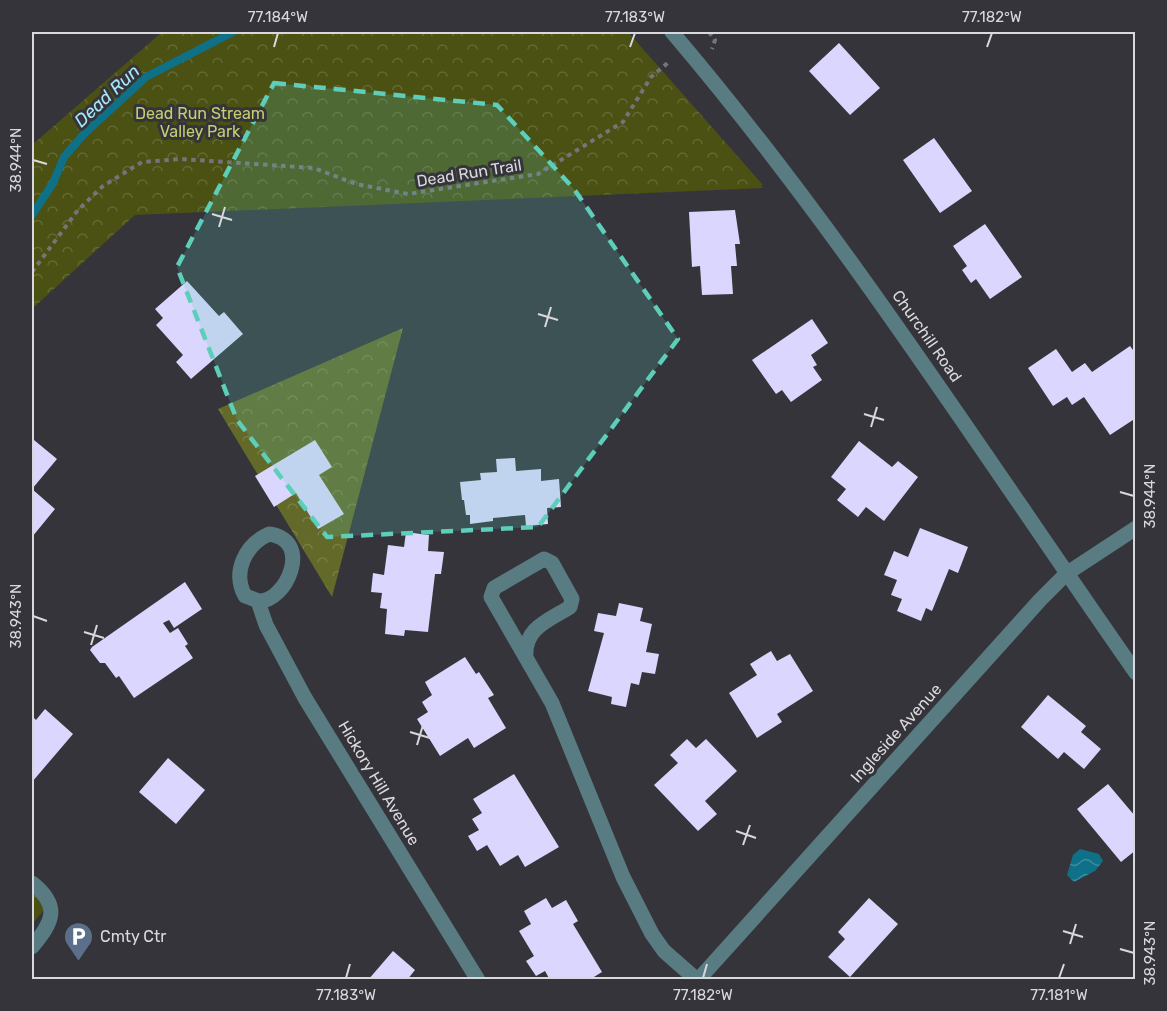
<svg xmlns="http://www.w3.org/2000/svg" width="1167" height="1011" viewBox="0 0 1167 1011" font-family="Rubik,sans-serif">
<defs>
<pattern id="forest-crowns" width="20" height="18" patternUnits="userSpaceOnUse" patternTransform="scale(1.5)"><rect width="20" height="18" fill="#636928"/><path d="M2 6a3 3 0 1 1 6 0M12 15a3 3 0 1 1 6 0" fill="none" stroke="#797e47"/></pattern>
<pattern id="park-crowns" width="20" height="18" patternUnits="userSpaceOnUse" patternTransform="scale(1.5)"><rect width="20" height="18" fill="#4b5013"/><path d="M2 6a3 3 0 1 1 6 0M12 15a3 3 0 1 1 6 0" fill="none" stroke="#646935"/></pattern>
<pattern id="water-waves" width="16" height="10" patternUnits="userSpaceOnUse" patternTransform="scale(1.5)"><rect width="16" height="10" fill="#0e7188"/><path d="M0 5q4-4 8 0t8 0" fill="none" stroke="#3c8b9e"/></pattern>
</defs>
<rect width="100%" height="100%" fill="#35343b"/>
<path fill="url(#forest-crowns)" d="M403,328L332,597L218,409Z"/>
<path fill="url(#park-crowns)" d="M162,32H628L763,185H761L763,188L135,215L32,309V145Z
M32,887L49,904L32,924Z"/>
<path fill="url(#water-waves)" d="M1080,849L1099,854L1103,861L1095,871L1074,882L1067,875L1073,855Z"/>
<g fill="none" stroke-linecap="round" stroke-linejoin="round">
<path stroke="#0e7188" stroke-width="8" d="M32,215L53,183L64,157L85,133L146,77L233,32"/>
</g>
<path fill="#dad6fd" d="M839,43L880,88L850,115L809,71Z
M934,138L972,191L940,213L903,160Z
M735,210L740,244H735L737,266H731L733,294L702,295L700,266L692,267L689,212Z
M985,224L1022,277L990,299L976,279L971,283L962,270L967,266L953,246Z
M187,281L219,316L224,312L243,334L191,379L176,362L183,355L156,325L163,318L155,309Z
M812,319L828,343L811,355L817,365L813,367L822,380L791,402L782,390L776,394L752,360Z
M1130,346L1136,354V418L1110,435L1084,397L1072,405L1067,397L1053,406L1028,368L1056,349L1072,372L1085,363L1092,372Z
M34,440L57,459L32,489V443Z
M315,440L332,467L319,475L344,514L318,529L296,493L274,507L255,476Z
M859,441L892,467L898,461L918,477L884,521L866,507L858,517L837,500L846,489L831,477Z
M515,458L516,471L541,469V481L559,479L561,507L547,508L548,524L526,526L525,515L493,518V521L470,524V515H466L464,500H462L460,482L481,480L480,473L497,472L496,459Z
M32,489L55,509L32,537Z
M920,528L968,547L958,573L949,569L932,611L926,608L921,621L897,611L902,599L891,595L897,580L884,575L894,551L908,557Z
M406,532L429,535L428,551L444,552L441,574H435L428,632L405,630L404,636L385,634L387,609L380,608L382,593L371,592L373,573L384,575L388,545L404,547Z
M185,582L202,609L174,628L169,620L163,623L170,633L178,628L188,644L185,646L193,658L134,698L119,676L116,678L105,663H100L90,650L92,647Z
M619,603L643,608L640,621L652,624L646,652L659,654L655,674L642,672L639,685L631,683L626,707L611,704L612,697L588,691L604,633L594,631L598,613L616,616Z
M771,651L777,661L790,654L813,691L777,714L782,722L757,738L729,693L757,675L750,664Z
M465,657L476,674L479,672L494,695L488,698L506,728L474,748L468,738L440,756L417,719L428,712L422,702L432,695L425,682Z
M1048,695L1086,726L1081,732L1101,749L1084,769L1064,752L1058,759L1021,727Z
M45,709L73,734L32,782V716L36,720Z
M687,739L696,748L706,739L737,771L705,801L717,814L698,831L654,785L678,763L670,755Z
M168,758L205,790L176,824L139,792Z
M514,774L559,847L525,867L518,855L500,866L487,845L477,851L468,836L479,830L472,819L482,813L473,799Z
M1108,784L1135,816L1133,817L1136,821V850L1121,862L1077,809Z
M546,898L552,908L566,900L578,921L573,924L602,972L589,980H550L545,971L536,976L526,961L534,956L519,931L531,924L524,911Z
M869,898L898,924L850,977L828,957L845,939L838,932Z
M393,951L415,970L407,980H368Z"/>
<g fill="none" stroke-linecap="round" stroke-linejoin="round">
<path stroke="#75747a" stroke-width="4" stroke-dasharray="4.5 4.5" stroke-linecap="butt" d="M709,32L715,40L712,49
M32,272L78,210L103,186L142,162L181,159L314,168L356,184L408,194L538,174L623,122L651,77L670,61"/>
<path stroke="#597b82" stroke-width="15" d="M672,32C843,233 984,456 1136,673
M269,534C314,540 286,602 259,601C255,600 249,597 245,596C232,572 245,545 269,534Z
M258,601L266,625L305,698L478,980
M526,657C524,628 548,621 570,607L572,599L552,563L544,559L494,588L491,597L552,703L623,877L652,934L664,951L697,980
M32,883C61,906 53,922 32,947
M698,980L1040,600L1066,574L1136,528"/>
</g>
<path fill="#5cceba" fill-opacity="0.2" stroke="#5cceba" stroke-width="4.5" stroke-dasharray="12 8" stroke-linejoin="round" d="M274,83L497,105L574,189L678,339L538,527L327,537L237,420L177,267Z"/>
<path fill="none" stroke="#d9d9dd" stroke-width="2" d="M274,47L278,33M630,47L635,33M987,47L992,33M33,160L47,164M212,214L232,220M219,227L225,207M538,314L558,320M545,327L551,307M864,414L884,420M871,427L877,407M1120,492L1134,496M33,616L47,621M84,632L104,638M91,645L97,625M410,732L430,738M417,745L423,725M736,831L756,838M743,845L750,825M1063,931L1083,937M1070,944L1076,924M1120,949L1134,953M346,978L350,964M703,978L707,964M1059,978L1064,964"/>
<defs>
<symbol id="parking-pin" viewBox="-11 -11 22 30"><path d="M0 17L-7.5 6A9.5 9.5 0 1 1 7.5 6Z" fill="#5c6f8a" stroke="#35343b"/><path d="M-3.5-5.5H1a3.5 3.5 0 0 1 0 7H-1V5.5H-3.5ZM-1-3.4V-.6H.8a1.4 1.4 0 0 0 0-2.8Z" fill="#fff"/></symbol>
</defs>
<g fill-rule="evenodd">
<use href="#parking-pin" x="62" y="920" width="33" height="45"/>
</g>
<g text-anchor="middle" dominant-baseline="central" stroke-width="6" stroke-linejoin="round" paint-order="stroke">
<g font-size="16" fill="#c5cf71" stroke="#35343b">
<text x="200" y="113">Dead Run Stream<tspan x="200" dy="18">Valley Park</tspan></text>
</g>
<g font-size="16" fill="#d9d9dd" stroke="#35343b">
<text transform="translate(469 173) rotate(-9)">Dead Run Trail</text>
<text transform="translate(927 336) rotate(55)">Churchill Road</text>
<text transform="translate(896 733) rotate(-48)">Ingleside Avenue</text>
<text transform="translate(379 783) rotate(59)">Hickory Hill Avenue</text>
</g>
<g font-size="16" fill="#d9d9dd" stroke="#35343b" text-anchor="start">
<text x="100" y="936">Cmty Ctr</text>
</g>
<g font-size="18" font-style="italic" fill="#a6e7fc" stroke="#35343b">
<text transform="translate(107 96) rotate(-43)">Dead Run</text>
</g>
</g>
<rect width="1167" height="1011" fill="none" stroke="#35343b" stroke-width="66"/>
<rect x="33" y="33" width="1101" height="945" fill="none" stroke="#d9d9dd" stroke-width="2"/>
<g font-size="15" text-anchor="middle" fill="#d9d9dd">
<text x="278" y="22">77.184°W</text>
<text x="635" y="22">77.183°W</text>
<text x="992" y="22">77.182°W</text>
<text transform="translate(16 160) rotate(-90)" y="5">38.944°N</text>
<text transform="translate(1150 496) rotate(-90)" y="5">38.944°N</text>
<text transform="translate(16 616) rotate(-90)" y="5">38.943°N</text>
<text transform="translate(1150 953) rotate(-90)" y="5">38.943°N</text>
<text x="346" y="1000">77.183°W</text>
<text x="703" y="1000">77.182°W</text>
<text x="1059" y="1000">77.181°W</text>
</g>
</svg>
